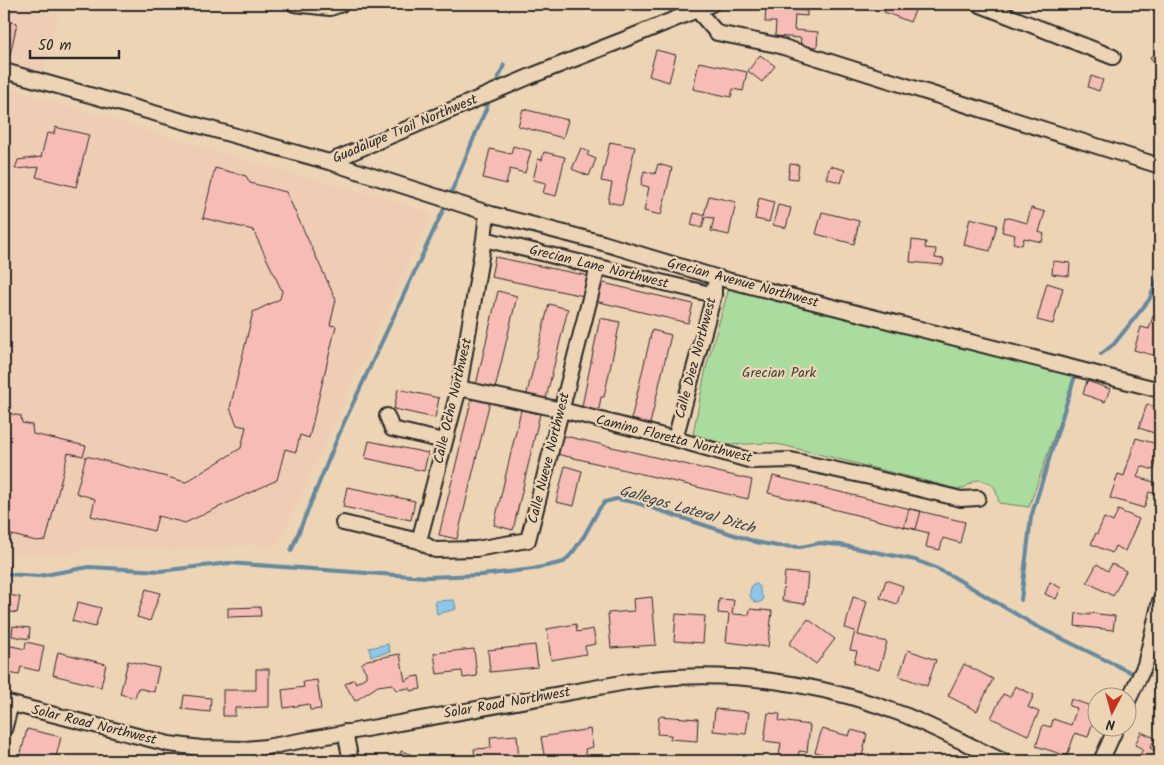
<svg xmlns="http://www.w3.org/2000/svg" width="1164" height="765" viewBox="0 0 1164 765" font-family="Kalam,sans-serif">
<rect width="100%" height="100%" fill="#ecd4b4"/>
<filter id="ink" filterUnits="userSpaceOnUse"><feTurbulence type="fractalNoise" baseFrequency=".02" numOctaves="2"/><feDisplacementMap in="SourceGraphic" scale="10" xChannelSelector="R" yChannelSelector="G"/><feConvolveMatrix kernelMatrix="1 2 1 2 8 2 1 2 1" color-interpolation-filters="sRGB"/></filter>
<g filter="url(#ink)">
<path fill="#efcdb4" d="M4,4H61L43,73L4,61Z
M4,87L264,166L389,199L431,214L277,546L251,544L172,551L96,546L61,555H4Z"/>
<path fill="#aadc9d" stroke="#6a8464" d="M729,288L1075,376L1029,507L999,503C996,491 997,485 984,481C980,479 977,480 973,482C967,485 965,489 958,489L782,445L767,443L727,445L693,434L706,368Z"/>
<path fill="#8dc7ec" stroke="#66899f" d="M753,584H757L760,587C759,592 763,595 763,600L758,603C749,601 748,592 753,584Z
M454,600L456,609L437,614L435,601Z
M388,644L390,652L371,656L369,648Z"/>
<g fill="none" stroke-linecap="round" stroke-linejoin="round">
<path stroke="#66899f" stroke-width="4" d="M498,79L504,65
M1101,354L1114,344L1149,300L1160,274
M291,551L342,427L448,200L488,104
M4,574L39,576L89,567L160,571L229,563L381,574L427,577L482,575L533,569L564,562L573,552L584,536L599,509L605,502L616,499L634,502L756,542L777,546L801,547L820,543L840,545L915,560L931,566L952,576L1036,626L1130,672
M1021,600L1031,517L1075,376
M1156,684L1160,686"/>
</g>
<path fill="#f7bcb5" stroke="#2b2b2b" d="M887,4H918L910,22L884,12Z
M766,8L807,11V16L795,15L794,30L818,32L817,47L800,46L801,38L775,36L776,22H765Z
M4,21L17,23L10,55L4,54Z
M656,50L676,55L669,82L649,76Z
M1160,51V71H1159L1150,57Z
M760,55L775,66L762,82L748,71Z
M699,62L747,72L743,91L733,89L731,97L693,89Z
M1091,76L1103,80L1099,91L1088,87Z
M523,109L568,120L563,138L518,126Z
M55,127L89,135L76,187L36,177L39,167L15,169L18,160L41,157L47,133L54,134Z
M610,142L635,147L622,205L608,202L612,183L601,181Z
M513,146L531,151L525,173L510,169L506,184L483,178L490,149L511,154Z
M581,148L589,152L587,155L596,159L589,176L572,169Z
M544,152L565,157L556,196L543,193L546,183L533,180L538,159L542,160Z
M658,164L672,168L661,215L644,211L649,187L641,185L644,171L655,174Z
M790,164L799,165L797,179L788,178Z
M830,166L845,170L841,183L826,178Z
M215,168L246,176L250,183L286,192L336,300L330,325L336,326L309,438L300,435L296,452L285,449L277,480L185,523L158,516L154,531L91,516L95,499L76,493L86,456L186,482L241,448L246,427L237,425L230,408L253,312L280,299L282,291L253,230L203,218Z
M709,196L736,202L729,235L711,231L714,218L705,217L702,228L691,225L694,213L704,215Z
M759,198L774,202L769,222L755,219Z
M778,205L791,208L786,228L773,225Z
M1031,208L1045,212L1039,232L1044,234L1042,242L1024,238L1022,245L1013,243L1015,235L1002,232L1005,217L1027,223Z
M822,212L859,221L854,244L816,234Z
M970,218L997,225L990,251L964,245Z
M912,240L926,242L925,248L936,249L935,258L944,259L943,265L910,262Z
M495,257L589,276L584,296L491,277Z
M1053,261L1070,263L1069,276L1052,274Z
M599,282L693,304L688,323L595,301Z
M1047,283L1063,288L1053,324L1037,320Z
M498,291L517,296L495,389L476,385Z
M549,304L568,309L545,402L526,397Z
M1153,316L1160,318V357L1134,350L1141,327L1149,329Z
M600,318L620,322L604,397H601L598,415L581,411Z
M652,330L671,335L649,428L630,424Z
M1087,381L1110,389L1105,402L1083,394Z
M398,389L439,398L435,418L394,409Z
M472,397L490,401L457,539L439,535Z
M1147,404L1160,409V428L1156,427L1154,433L1139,428Z
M521,410L540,414L513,530L494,525Z
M4,412L21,416L22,423L32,425L33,434L86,446L83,456L68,453L46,540L36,541L4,533Z
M561,435L752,480L748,499L557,454Z
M1136,438L1160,445V449L1154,470L1141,466L1137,477L1160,484V495L1149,492L1144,508L1110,498L1118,474L1124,476Z
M369,441L428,453L424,471L365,458Z
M565,466L582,471L574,506L556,502Z
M773,476L965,522L960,543L943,538L940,550L926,547L929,533L768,493Z
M347,487L415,501L411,520L343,507Z
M909,509L921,511L916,529L904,527Z
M1118,510L1139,519L1125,551L1115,546L1112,553L1091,544L1096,533L1097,534L1104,518L1113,522Z
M1097,564L1108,571L1112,564L1126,571L1113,596L1087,582Z
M785,572L808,574L805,604L782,601Z
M886,580L903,586L897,604L880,598Z
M1050,582L1061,588L1056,599L1045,594Z
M146,589L160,593L150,621L137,617Z
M9,595L20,597L17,613L5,611Z
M652,597L656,645L611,648L608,613L634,611L633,599Z
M853,597L867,601L858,635L887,642L879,670L854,663L857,651L850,650L855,631L845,628Z
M719,599L734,600L732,614L749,615L750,609L772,611L768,647L726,642L729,614L718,613Z
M78,602L101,608L95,627L72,621Z
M260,607L261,616L228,617V608Z
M1076,613L1090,615V613L1115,616L1113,630L1075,626Z
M676,614L705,616L703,643L674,641Z
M808,619L835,639L816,664L789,644Z
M576,624L577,632L593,629L596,644L585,646L586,654L551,660L547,629Z
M13,626L30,628L29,639L12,636Z
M26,642L44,646L39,671L21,667L19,675L4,672V661L7,645L25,649Z
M535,645L538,667L490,672L488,650Z
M474,649L477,676L463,678L462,671L437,674L434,653Z
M908,650L936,660L927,686L899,676Z
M58,652L106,664L101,687L53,675Z
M400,654L405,681L412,677L419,676L421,689L410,691V688L396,690L392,684L378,686L355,701L345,684L354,679L356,683L366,677V672L361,664L367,660Z
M128,661L159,668L154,692L138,688L135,698L120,694Z
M964,664L993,679L977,711L948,696Z
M256,669H269V707L235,708V716H223V690H256Z
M317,680L321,709L310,710L309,704L284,708L282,690L304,687L303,682Z
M1015,686L1034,695L1028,707L1039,712L1028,735L991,718L1003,694L1010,697Z
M184,695L211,698L210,712L182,709Z
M1071,699L1096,708V712L1088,737L1075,733L1067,756L1036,746L1043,725L1051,727L1053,719L1071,725L1077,708L1069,706Z
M715,709L749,712L746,734L713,731Z
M768,713L780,714L779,721L810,725L807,752L799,751L798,758L779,756L781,743L764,741Z
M659,716L698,719L697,741L670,739L671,735L657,734Z
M27,729L61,737L55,761H19Z
M590,729L593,747L585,749L587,761H561L560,757L545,760L541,737Z
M822,729L849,736L851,730L867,734L861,761H850L815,752Z
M1141,732L1155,738L1150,748L1160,752V756L1158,761H1137L1143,749L1135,745Z
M517,735L519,761H475L474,749L491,748L490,737Z
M401,751L424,759L423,761H398Z
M892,752L914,760V761H889Z"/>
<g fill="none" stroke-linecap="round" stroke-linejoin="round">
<defs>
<path id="minor" d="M294,4L330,8L342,4
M978,4L1113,57
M697,10L717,33L777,45L1160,166
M4,71L329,162L531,76L628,38L712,4
M329,162L491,214L603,243L719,278L1160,390
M484,239L714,295
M459,388L562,410L675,439L752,461L791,460L874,478L961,499L978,498
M387,416L392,429L444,441
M675,439L714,295V287
M343,523L419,541L435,550L476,549L528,540L598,267
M419,541L459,388L484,239L487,213
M4,702L169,744L201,748L246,749L266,747L627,682C643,680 660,678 676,677C754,673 834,687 907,716C939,730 971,746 1003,761
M1126,705L1145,665L1160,601
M4,730L11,704
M345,732L351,761
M1101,761L1116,728"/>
</defs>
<use href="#minor" stroke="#2b2b2b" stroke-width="18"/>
<use href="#minor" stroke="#ecd4b4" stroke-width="14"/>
</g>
</g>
<g text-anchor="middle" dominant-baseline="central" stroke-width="4.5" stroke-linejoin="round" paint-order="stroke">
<g font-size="14" fill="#2b2b2b" stroke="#ecd4b4">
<text transform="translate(405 129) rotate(-23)">Guadalupe Trail Northwest</text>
<text transform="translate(599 267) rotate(14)">Grecian Lane Northwest</text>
<text transform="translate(743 283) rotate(15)">Grecian Avenue Northwest</text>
<text transform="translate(696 358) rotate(-75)">Calle Diez Northwest</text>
<text transform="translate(453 401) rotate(-77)">Calle Ocho Northwest</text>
<text transform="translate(674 439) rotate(14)">Camino Floretta Northwest</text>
<text transform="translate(549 458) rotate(-76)">Calle Nueve Northwest</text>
<text transform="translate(507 703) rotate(-10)">Solar Road Northwest</text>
<text transform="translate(94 725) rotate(14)">Solar Road Northwest</text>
</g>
<g font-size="14" fill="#3e463c" stroke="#ecd4b4">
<text x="779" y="373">Grecian Park</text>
</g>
<g font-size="15" font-style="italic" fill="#3a4248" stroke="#ecd4b4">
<text transform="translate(687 510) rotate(16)">Gallegos Lateral Ditch</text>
</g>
</g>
<rect width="1164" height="765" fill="none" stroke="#ecd4b4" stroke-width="20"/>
<rect x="10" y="10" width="1144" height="745" fill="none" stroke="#2b2b2b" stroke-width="2" filter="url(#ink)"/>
<g transform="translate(1112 712) rotate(186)"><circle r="24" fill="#ecd4b4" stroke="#9f907d"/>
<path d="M0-4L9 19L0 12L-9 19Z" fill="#c8321e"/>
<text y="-8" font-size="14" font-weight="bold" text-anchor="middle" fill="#2b2b2b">N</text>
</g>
<path d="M30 50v8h89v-8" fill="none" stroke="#2b2b2b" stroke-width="2.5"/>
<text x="38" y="50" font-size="15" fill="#2b2b2b" stroke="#ecd4b4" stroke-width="4" paint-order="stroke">50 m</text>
</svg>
